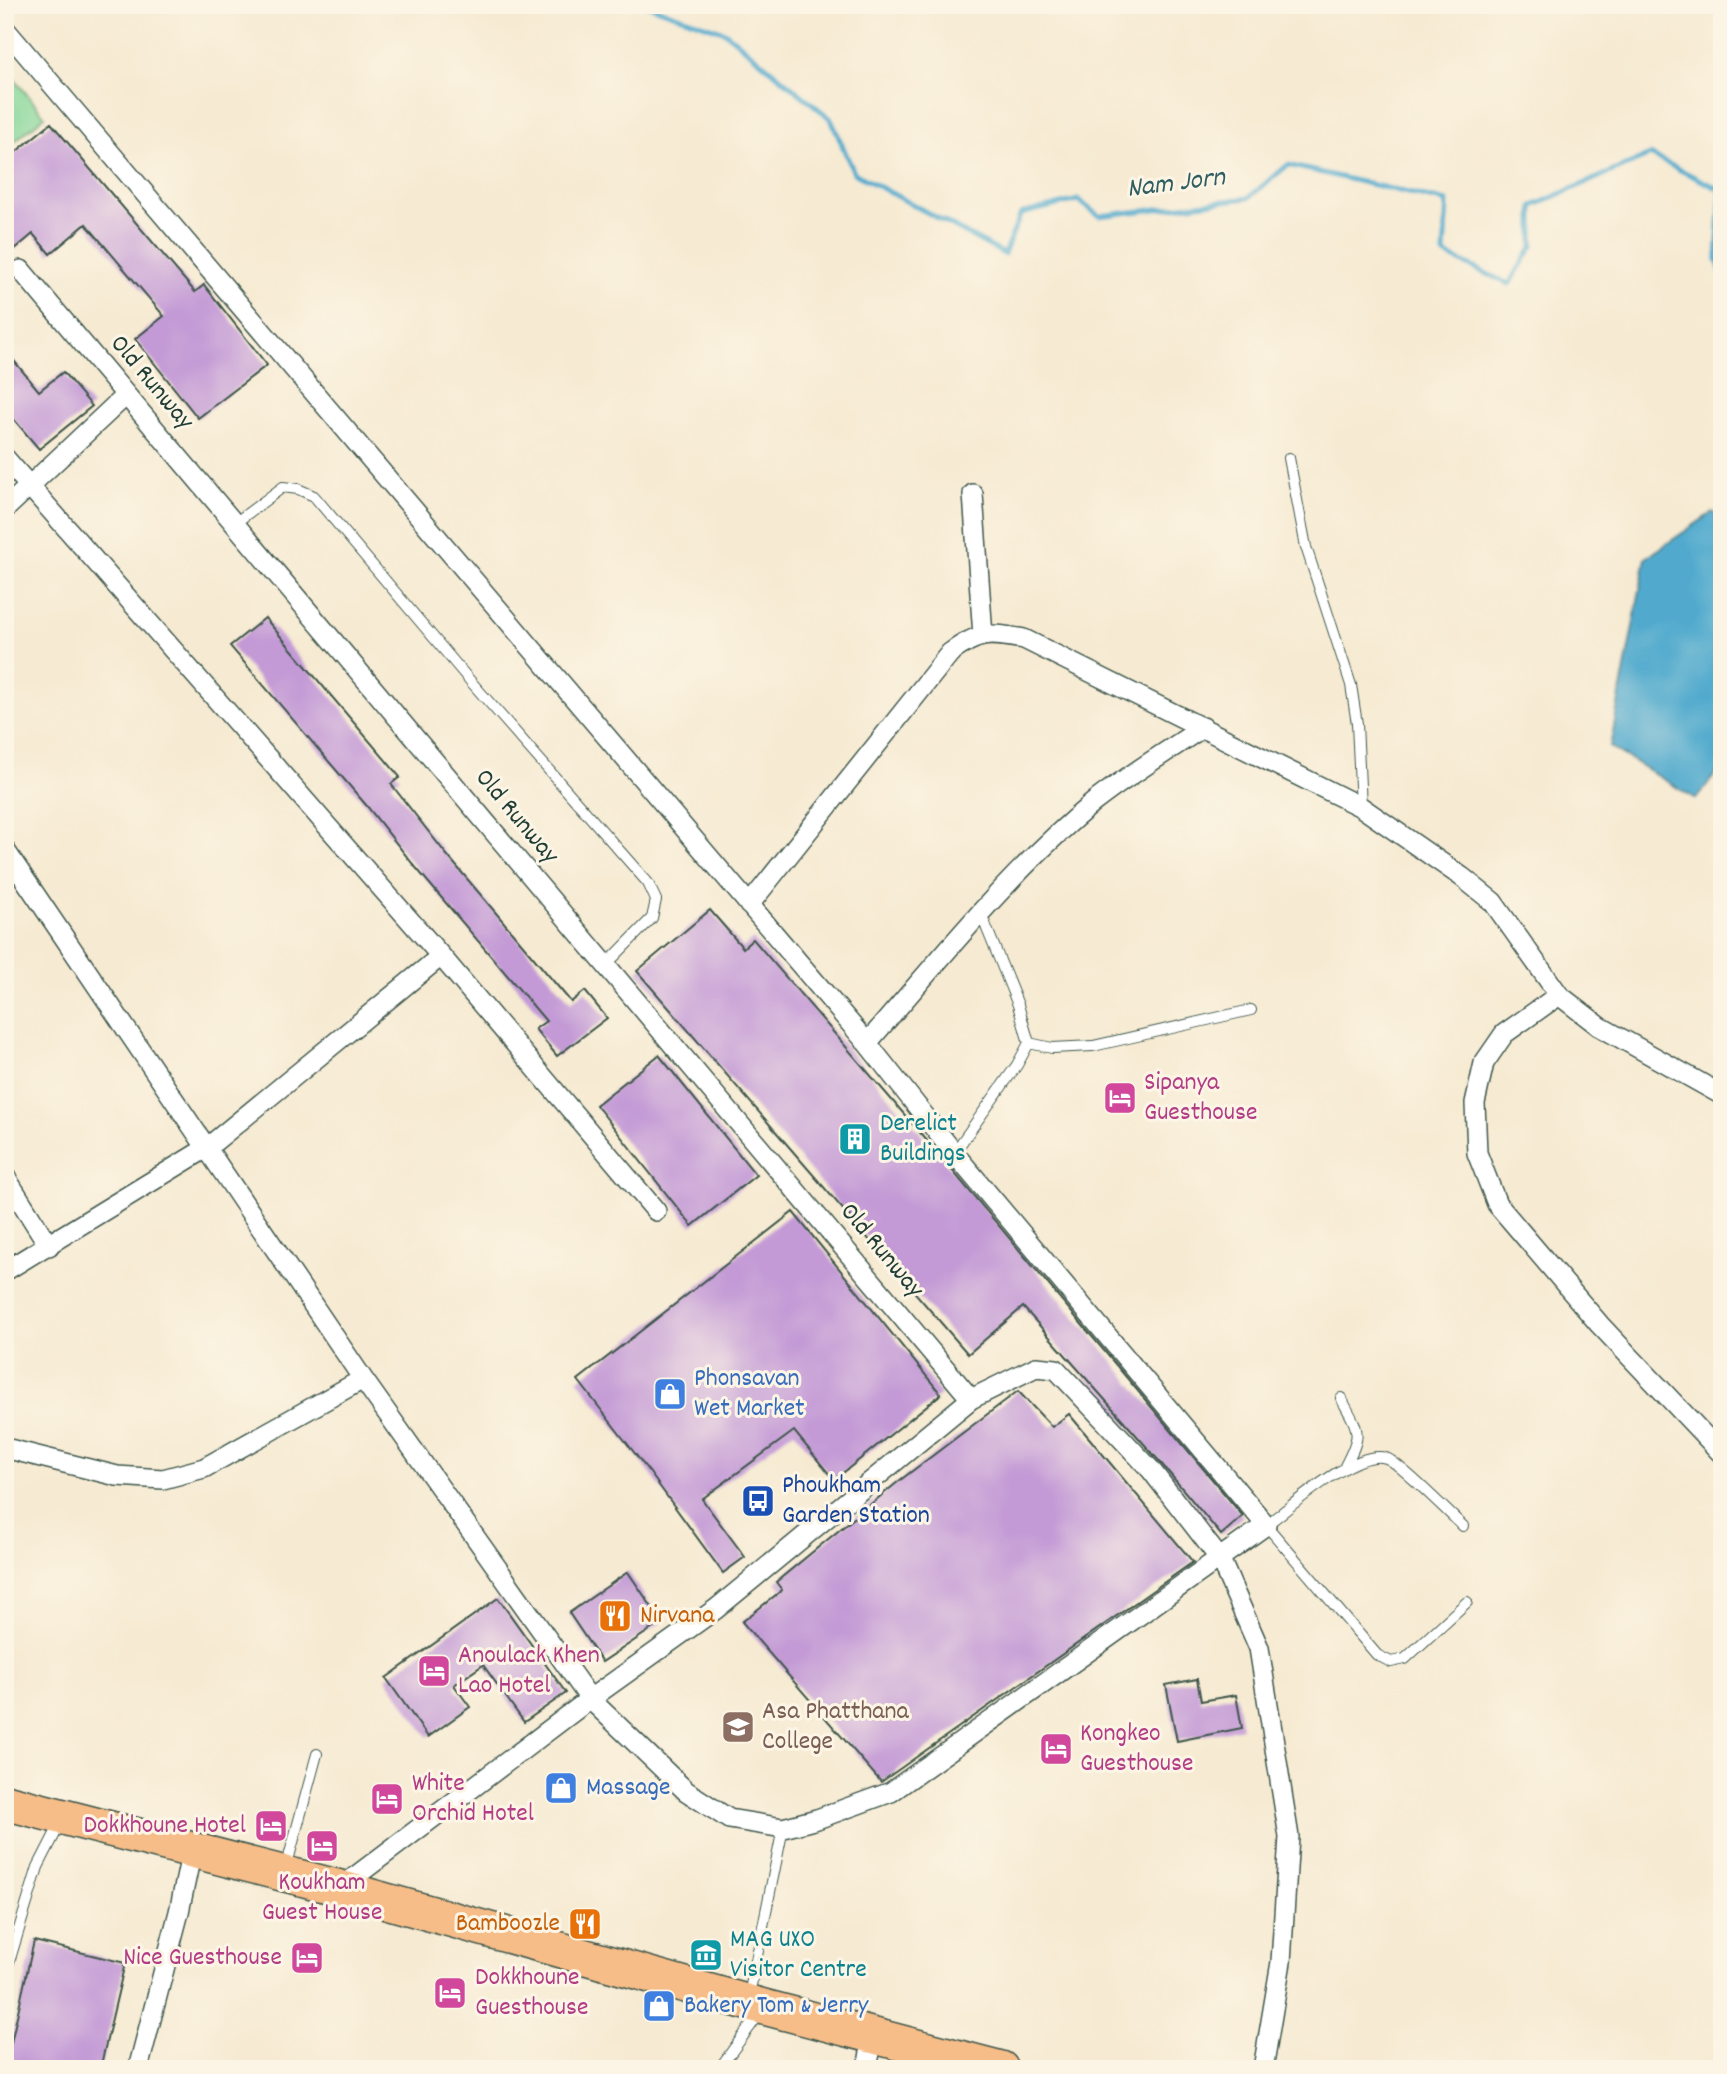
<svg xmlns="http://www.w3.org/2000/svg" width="1727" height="2074" viewBox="0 0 1727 2074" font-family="Dekko,sans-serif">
<rect width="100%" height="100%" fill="#fcf5e5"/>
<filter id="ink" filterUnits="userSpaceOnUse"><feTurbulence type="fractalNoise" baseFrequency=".0143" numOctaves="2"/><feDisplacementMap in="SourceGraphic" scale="14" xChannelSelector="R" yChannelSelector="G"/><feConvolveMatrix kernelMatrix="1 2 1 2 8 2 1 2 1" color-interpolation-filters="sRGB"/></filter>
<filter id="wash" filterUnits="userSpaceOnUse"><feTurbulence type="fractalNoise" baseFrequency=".00686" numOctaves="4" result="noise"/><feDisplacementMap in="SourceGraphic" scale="28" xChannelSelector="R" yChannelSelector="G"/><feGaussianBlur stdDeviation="1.57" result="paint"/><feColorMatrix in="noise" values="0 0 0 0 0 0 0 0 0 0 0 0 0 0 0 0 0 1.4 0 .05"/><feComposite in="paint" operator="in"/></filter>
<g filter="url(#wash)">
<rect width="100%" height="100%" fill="#f6ead2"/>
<path fill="#81d597" stroke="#508966" stroke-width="2" d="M5,68L45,116L5,149Z"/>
<path fill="#51aace" stroke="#387481" stroke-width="2" d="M1713,512L1722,522V766L1696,799L1610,747L1646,558Z"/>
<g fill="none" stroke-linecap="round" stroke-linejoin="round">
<path stroke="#51aace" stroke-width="5" d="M647,5L725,32L831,119L854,173L1004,254L1021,214L1078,200L1099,216L1248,198L1288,165L1447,202L1444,254L1509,284L1533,246V206L1650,155L1721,190L1717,260L1722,273"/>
</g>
<g id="blocks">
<path fill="#c39ad6" d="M51,123L195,292L204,285L267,365L198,418L135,339L164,316L86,224L50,254L33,234L15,249L5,238V161Z
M5,350L39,391L63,372L92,406L39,449L5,409Z
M265,618L400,777L391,784L447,855L571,1002L585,991L607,1018L557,1056L535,1029L546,1021L412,863L366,805L230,646Z
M710,910L743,948L753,939L941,1157L1243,1516L1221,1535L1160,1462L1023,1307L968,1354L637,971Z
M659,1055L756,1175L692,1226L596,1105Z
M793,1212L941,1394L834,1480L794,1431L702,1499L745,1557L723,1573L650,1473L578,1380Z
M1018,1391L1052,1427L1069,1414L1193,1562L881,1782L742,1622L782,1590L776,1582L899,1481Z
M628,1572L662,1622L602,1662L569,1613Z
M498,1598L566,1693L524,1722L483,1665L454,1685L470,1707L428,1737L386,1678Z
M1197,1679L1201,1701L1236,1695L1242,1728L1177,1741L1166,1685Z
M34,1941L125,1963L100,2069H5Z"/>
</g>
</g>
<g filter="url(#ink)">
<use href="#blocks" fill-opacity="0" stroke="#3f574c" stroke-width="2"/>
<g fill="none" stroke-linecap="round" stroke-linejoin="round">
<defs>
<path id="lane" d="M1289,458L1306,547L1351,685L1357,724L1361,807
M235,523L283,487L298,489L314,496L466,676L648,883L656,900L652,918L606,965
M1029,1043L1052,1048L1093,1046L1251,1010
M954,1153L1017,1065L1029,1043L1018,1005L981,914
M1341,1398C1359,1431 1363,1432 1345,1466
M1463,1526C1450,1514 1397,1461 1386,1458C1356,1448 1291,1507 1266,1525L1377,1655L1391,1662L1405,1659L1467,1602
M286,1868L317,1754
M5,1975L38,1867L60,1824
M749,1995L783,1828
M719,2069L760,2013"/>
<path id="street" d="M5,29L867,1043L954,1153L1266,1525L891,1792L817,1819L783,1828L729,1819L686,1791L590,1699L363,1379L5,850
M21,270L971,1399
M5,458L441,956L656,1211
M973,494L983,636
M5,509L126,395
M749,905L950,653C980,631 989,633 1024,639L1361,807L1462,877L1493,902L1559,995L1599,1026L1722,1095
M1559,995L1504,1034L1484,1063L1475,1103L1477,1153L1497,1204L1600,1325L1722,1454
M867,1043C939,961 1009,872 1094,802C1128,775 1167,752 1203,727
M5,1176L49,1246
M5,1271L208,1147L441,956
M5,1448L117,1476L163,1479L204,1468L363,1379
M340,1888L590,1699L716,1609L971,1399L1036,1367L1056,1369L1151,1470L1220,1559L1259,1648L1289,1837L1281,1962L1263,2069
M138,2069L179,1912L192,1850
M867,2069L873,2036"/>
<path id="highway" d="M5,1802L340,1888L764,2007L1001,2069"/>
</defs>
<use href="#lane" stroke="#3f574c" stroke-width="12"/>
<use href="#street" stroke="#3f574c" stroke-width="22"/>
<use href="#highway" stroke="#3f574c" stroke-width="38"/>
<use href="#lane" stroke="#fff" stroke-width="10"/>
<use href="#street" stroke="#fff" stroke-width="19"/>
<use href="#highway" stroke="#f7bd88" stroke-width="35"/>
</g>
</g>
<defs>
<symbol id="hotel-square" viewBox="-11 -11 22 22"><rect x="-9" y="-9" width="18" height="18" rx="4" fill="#d1479c" stroke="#fcf5e5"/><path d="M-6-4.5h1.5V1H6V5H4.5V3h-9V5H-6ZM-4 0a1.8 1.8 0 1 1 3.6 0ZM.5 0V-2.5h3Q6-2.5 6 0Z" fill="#fff"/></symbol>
<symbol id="building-square" viewBox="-11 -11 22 22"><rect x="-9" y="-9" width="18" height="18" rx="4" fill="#0f9aa8" stroke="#fcf5e5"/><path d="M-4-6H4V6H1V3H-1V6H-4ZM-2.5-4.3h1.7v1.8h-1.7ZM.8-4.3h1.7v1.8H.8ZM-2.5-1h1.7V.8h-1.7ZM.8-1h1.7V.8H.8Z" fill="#fff"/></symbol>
<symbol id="shop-square" viewBox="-11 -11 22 22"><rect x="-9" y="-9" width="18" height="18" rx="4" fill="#3f7fe0" stroke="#fcf5e5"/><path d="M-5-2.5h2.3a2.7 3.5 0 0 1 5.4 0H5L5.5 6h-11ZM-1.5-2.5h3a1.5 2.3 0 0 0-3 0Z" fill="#fff"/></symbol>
<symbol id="bus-square" viewBox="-11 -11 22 22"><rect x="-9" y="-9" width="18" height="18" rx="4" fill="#1a4fb4" stroke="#fcf5e5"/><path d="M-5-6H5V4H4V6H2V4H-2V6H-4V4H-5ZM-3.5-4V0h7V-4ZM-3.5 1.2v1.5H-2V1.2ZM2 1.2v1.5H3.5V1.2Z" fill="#fff"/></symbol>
<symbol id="restaurant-square" viewBox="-11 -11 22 22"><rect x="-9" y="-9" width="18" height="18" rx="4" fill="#e8710a" stroke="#fcf5e5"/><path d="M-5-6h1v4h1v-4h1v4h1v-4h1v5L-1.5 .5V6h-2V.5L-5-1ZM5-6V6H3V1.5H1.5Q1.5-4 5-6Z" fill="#fff"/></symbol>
<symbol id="school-square" viewBox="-11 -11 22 22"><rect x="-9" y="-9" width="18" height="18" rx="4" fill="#8d6e63" stroke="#fcf5e5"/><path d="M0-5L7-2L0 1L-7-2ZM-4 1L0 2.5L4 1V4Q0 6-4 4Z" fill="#fff"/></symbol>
<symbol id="museum-square" viewBox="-11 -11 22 22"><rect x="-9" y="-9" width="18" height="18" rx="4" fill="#0f9aa8" stroke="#fcf5e5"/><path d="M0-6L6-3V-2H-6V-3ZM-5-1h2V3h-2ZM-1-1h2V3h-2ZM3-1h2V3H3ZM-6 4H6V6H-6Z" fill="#fff"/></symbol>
</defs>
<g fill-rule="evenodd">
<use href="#hotel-square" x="1101" y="1079" width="38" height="38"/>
<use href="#building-square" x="836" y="1120" width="38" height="38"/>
<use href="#shop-square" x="651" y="1375" width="38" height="38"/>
<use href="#bus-square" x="739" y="1482" width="38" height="38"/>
<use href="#restaurant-square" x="596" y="1597" width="38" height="38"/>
<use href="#hotel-square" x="415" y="1652" width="38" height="38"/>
<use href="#school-square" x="719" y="1708" width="38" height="38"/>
<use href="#hotel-square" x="1037" y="1730" width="38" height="38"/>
<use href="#shop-square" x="542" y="1769" width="38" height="38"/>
<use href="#hotel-square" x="368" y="1780" width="38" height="38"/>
<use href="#hotel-square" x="252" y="1807" width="38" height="38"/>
<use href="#hotel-square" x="303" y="1827" width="38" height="38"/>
<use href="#restaurant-square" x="566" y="1905" width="38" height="38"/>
<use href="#museum-square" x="687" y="1936" width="38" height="38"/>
<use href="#hotel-square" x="288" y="1939" width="38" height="38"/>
<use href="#hotel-square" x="431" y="1974" width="38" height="38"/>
<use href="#shop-square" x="640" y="1987" width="38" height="38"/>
</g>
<g text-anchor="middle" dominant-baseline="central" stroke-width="6" stroke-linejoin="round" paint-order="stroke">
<g font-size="26" fill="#1f3d34" stroke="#fcf5e5">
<text transform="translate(151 383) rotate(50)">Old Runway</text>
<text transform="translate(516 817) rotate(50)">Old Runway</text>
<text transform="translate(881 1251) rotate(50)">Old Runway</text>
</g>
<g font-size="26" fill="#b23c85" stroke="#fcf5e5" text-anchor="start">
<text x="1144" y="1083">Sipanya<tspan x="1144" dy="30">Guesthouse</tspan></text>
<text x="458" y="1656">Anoulack Khen<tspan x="458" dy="30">Lao Hotel</tspan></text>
<text x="1080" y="1734">Kongkeo<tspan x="1080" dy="30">Guesthouse</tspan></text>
<text x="412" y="1784">White<tspan x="412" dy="30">Orchid Hotel</tspan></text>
<text x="246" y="1826" text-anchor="end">Dokkhoune Hotel</text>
<text x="322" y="1883" text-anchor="middle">Koukham<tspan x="322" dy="30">Guest House</tspan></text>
<text x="282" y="1958" text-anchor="end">Nice Guesthouse</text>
<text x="475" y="1978">Dokkhoune<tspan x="475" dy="30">Guesthouse</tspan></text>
</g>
<g font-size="26" fill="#0d838f" stroke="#fcf5e5" text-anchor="start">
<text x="880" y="1124">Derelict<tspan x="880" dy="30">Buildings</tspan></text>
<text x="730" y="1940">MAG UXO<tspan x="730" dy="30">Visitor Centre</tspan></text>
</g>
<g font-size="26" fill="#366cbe" stroke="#fcf5e5" text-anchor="start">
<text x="694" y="1379">Phonsavan<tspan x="694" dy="30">Wet Market</tspan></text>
<text x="586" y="1788">Massage</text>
<text x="684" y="2006">Bakery Tom &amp; Jerry</text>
</g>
<g font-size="26" fill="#164399" stroke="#fcf5e5" text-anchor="start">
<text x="782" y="1486">Phoukham<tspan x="782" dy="30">Garden Station</tspan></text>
</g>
<g font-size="26" fill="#c56008" stroke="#fcf5e5" text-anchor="start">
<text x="640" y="1616">Nirvana</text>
<text x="560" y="1924" text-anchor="end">Bamboozle</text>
</g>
<g font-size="26" fill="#785e54" stroke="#fcf5e5" text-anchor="start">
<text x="762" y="1712">Asa Phatthana<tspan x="762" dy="30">College</tspan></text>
</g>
<g font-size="28" font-style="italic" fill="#2e5e62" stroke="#fcf5e5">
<text transform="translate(1176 185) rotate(-7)">Nam Jorn</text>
</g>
</g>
<rect width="1727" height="2074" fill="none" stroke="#fcf5e5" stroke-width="28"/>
</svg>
